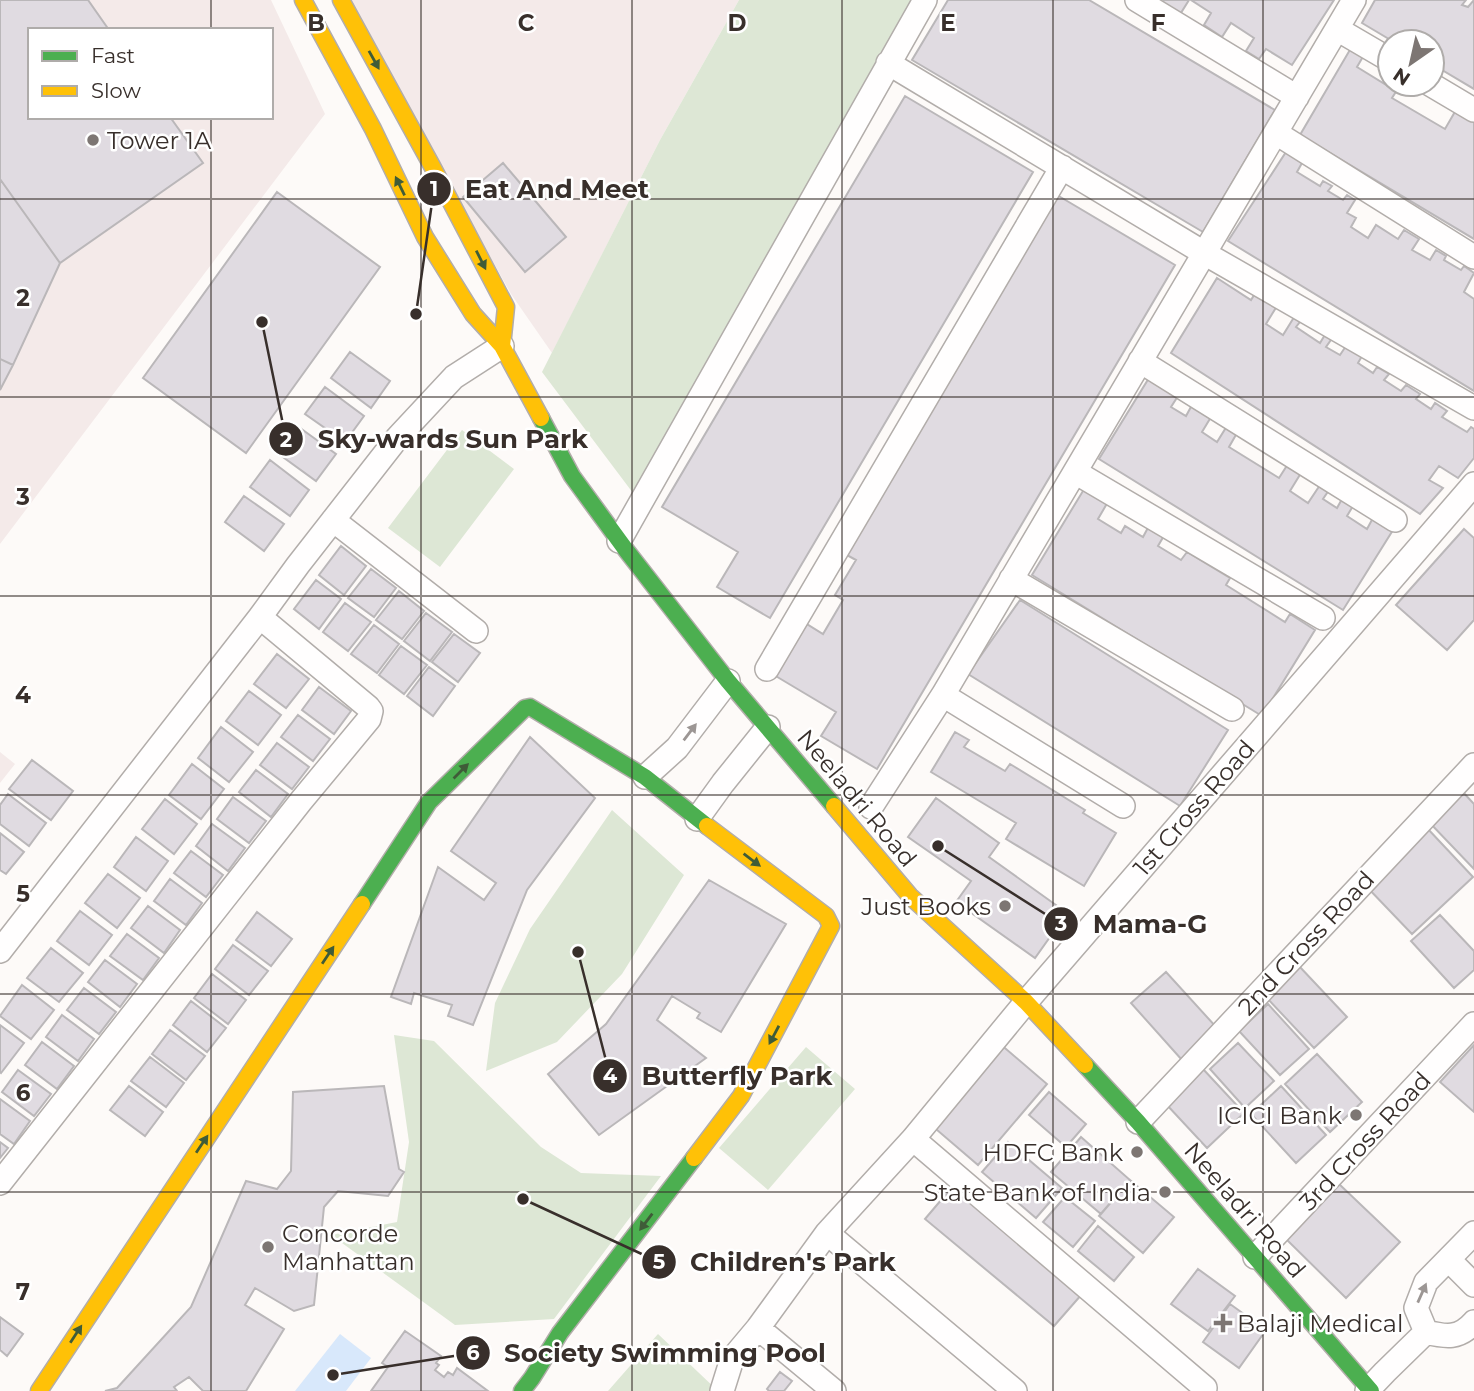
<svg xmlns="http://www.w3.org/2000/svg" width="1474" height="1391" viewBox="0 0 1474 1391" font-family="Montserrat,sans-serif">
<rect width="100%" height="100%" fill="#fdfaf8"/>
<path fill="#f4eae9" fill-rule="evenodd" d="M0,0H271L325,114L0,544ZM30,30H271V117H30Z
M348,0H739L660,140L552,353L511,294Z
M0,752L15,764L0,783Z"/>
<path fill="#dde7d5" d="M739,0H925L642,505L542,372L660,140Z
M462,430L514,469L440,567L388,528Z
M612,810L684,875L622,974L557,1042L486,1071L495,1003L530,929Z
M394,1035L434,1041L541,1147L581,1173L661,1176L554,1319L455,1325L331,1235L397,1222L409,1142Z
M806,1047L855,1089L768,1190L719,1148Z
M658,1334L718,1391H608Z"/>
<path fill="#d8e8fb" d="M340,1334L371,1358L346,1391H295Z"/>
<path fill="#e0dbe1" stroke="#bab7b9" stroke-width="2" d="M0,0H88L109,30H30V117H170L203,163L60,263L0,179Z
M948,0H1089L1275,110L1203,232L912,60Z
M1164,0H1189L1179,16L1161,4Z
M1191,0H1334L1292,65L1266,49L1259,59L1246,51L1254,38L1231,23L1222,37L1204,25L1211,13Z
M1375,0H1466L1462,5L1468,7L1474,0V89L1432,64V42H1394L1362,23Z
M1351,48L1364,55L1357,67L1388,86L1390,82V84L1399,87L1392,98L1445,129L1456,110L1474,121V239L1300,135Z
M905,96L1033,172L770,618L717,587L738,552L662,507Z
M1286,152L1302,163L1297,172L1320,186L1323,181L1332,186L1328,191L1343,200L1347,195L1355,200L1347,213L1356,218L1351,227L1368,238L1376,225L1398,239L1404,230L1419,239L1412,250L1430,260L1436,250L1446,256L1444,260L1461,270L1464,266L1474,273L1464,292L1474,299V391L1228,241Z
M503,163L566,237L525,272L463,197Z
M0,179L60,263L13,365L0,359Z
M277,192L380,267L246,453L143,378Z
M1057,195L1175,265L877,769L821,736L836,712L774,675L805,623L823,634L843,600L835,595L856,560L845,554Z
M1217,278L1251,300L1256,292L1277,306L1266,324L1283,335L1296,314L1303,318L1296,327L1320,343L1326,333L1333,337L1326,347L1340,355L1346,346L1362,356L1358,363L1373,373L1377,367L1389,374L1384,380L1401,391L1406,385L1420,394L1416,399L1431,409L1435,403L1447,411L1442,417L1467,432L1471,427L1474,429V458L1458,478L1439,466L1429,480L1443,488L1420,514L1171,353Z
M350,352L390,381L371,408L331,378Z
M0,359L13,365L0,390Z
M1149,378L1178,396L1171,407L1186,416L1192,405L1211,417L1202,432L1217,442L1227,426L1237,433L1229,447L1279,478L1288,464L1301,473L1290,491L1308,503L1320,485L1329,490L1323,499L1337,508L1342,499L1353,506L1347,516L1367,529L1373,518L1393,530L1343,610L1099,459Z
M325,387L364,416L345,442L305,414Z
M296,425L336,454L316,481L276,452Z
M270,460L309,490L290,516L250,487Z
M1086,486L1109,500L1098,519L1121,533L1125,526L1143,537L1150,524L1165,534L1158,546L1181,560L1187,552L1230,578L1226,585L1285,622L1290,614L1315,630L1262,716L1032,575Z
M244,496L284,524L264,551L225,522Z
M1464,529L1474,538V620L1447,650L1396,605Z
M341,546L366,566L344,595L319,575Z
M371,569L396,588L374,617L348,598Z
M316,580L341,599L319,629L294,609Z
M399,591L424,611L402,639L376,620Z
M1020,600L1228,730L1180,806L968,674Z
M345,603L371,622L348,651L323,632Z
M426,613L452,632L430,661L404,641Z
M374,625L399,644L377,673L351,654Z
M454,634L480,653L458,682L432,662Z
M401,646L427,665L404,694L379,675Z
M277,654L309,679L286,708L254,684Z
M429,667L455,686L433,716L407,696Z
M319,687L351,711L334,734L302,710Z
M249,691L281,715L258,745L226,721Z
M298,715L330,739L313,761L281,737Z
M221,727L253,752L229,782L198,758Z
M955,732L969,740L964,747L1005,771L1010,764L1085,810L1083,813L1116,833L1084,886L1006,839L1016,823L931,772Z
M530,737L595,798L527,890L473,1025L448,1016L452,1005L414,993L411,1004L391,997L438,867L484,900L496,883L451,851Z
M277,743L309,767L292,789L260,765Z
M32,760L73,791L51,820L9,789Z
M192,764L224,789L201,819L169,795Z
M256,770L288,794L271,817L239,792Z
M1461,790L1474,804V869L1428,821Z
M8,794L46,823L29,846L0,824V805Z
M233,797L266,821L249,843L217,819Z
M936,798L999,843L989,857L1067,913L1035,958L956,902L971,881L908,837Z
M165,799L197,824L174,854L142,829Z
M212,824L245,848L228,871L196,846Z
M1427,828L1473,877L1412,934L1365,885Z
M0,833L24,852L6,874L0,870Z
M136,837L168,861L146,891L114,867Z
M191,851L223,875L206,897L174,873Z
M108,874L140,898L117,928L85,903Z
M170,879L202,903L186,925L154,901Z
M709,880L786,924L721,1032L697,1018L700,1013L672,996L657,1020L706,1058L599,1135L548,1074L606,1024Z
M148,906L180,930L164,953L131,928Z
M80,911L112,935L89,965L57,941Z
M257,912L292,939L271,966L236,940Z
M1440,915L1474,951V970L1454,988L1411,941Z
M127,934L159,958L143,980L110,956Z
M233,945L268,971L249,995L215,969Z
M51,948L83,973L59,1002L27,978Z
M105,960L137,984L120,1007L88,982Z
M1299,966L1347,1017L1314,1048L1266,997Z
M1166,972L1217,1028L1182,1060L1131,1003Z
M212,974L246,1000L228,1024L194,998Z
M22,985L54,1010L31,1039L0,1016Z
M84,988L116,1012L99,1034L67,1010Z
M191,1001L226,1028L207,1052L173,1025Z
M1268,1004L1309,1049L1280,1075L1239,1031Z
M62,1015L94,1039L78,1061L46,1037Z
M0,1025L24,1043L1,1073L0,1072Z
M170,1030L205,1056L186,1080L152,1054Z
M42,1042L74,1066L57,1089L25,1065Z
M999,1043L1047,1084L978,1165L930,1124Z
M1238,1043L1274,1081L1245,1108L1210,1069Z
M1474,1045V1112L1440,1082Z
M1317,1054L1362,1102L1330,1132L1285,1084Z
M150,1057L184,1083L166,1107L131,1081Z
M1203,1069L1244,1113L1207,1148L1166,1104Z
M18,1070L51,1094L34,1116L2,1092Z
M129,1086L163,1112L145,1136L110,1110Z
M384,1086L399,1169L404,1172L388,1196L338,1191L324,1207L314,1305L294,1311L255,1288L245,1305L284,1329L246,1391H203L189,1377L174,1387L177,1391H105L117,1388L191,1307L246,1181L277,1189L291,1171L293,1092Z
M1281,1086L1326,1135L1296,1163L1251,1114Z
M1049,1092L1086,1124L1066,1147L1029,1115Z
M0,1099L30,1121L14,1144L0,1134Z
M1081,1137L1130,1180L1101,1214L1051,1172Z
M0,1142L8,1148L0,1158Z
M1008,1142L1062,1188L1036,1218L982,1172Z
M1130,1180L1174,1217L1143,1253L1099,1216Z
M1338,1183L1400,1242L1346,1298L1285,1238Z
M953,1186L1082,1294L1054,1326L925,1219Z
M1065,1197L1095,1221L1073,1247L1043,1222Z
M1098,1226L1134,1257L1114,1281L1078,1251Z
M1198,1269L1235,1296L1208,1331L1171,1304Z
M1230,1304L1266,1330L1239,1368L1203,1342Z
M0,1317L23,1334L7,1356L0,1350Z
M405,1331L441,1356L436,1363L439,1365L435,1370L444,1377L448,1372L453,1375L457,1368L488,1391H371L388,1367L382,1363Z
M780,1372L792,1381L784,1391H769L767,1389Z"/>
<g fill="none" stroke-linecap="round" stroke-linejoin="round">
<defs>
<path id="street" d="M1137,0L1297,97
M1337,29L1390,60
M888,63L1204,253L1474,408
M1430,84L1474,110
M1276,133L1474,257
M1140,361L1395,520
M1075,472L1323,618
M333,520L476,631
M619,541L925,0
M1011,579L1232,709
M767,669L1062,167
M943,695L1123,806
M645,777L677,748L728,681
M871,807L943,695L1354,0
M697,819L723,783L768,727
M0,951L260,617
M1138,1122L1474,765
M913,1139L1205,1388L1202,1391
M0,1183L301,801L369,719L371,711L368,707L260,617L298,565L398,437L454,377L502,346
M827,1233L1015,1391
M1255,1257L1474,1024
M1449,1260L1474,1285
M758,1328L834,1391
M1426,1332L1416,1308L1426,1282L1474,1233
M1426,1332C1446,1337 1459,1339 1474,1322
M722,1391L732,1359L758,1328L827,1233L913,1139L1026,1002L1474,484
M1367,1391L1385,1372L1426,1332"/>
<path id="fast" d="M541,418L572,476L626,550L728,681L834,806
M362,904L429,802L525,708L530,707L645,777L707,826
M1085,1065L1138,1122L1371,1391
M522,1391L532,1378L560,1333L694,1158"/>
<path id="slow" d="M303,0L373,129L425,237L473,314L502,346L541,418
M341,0L432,166L506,307L502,346
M834,806L910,896L1026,1002L1085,1065
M694,1158L741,1096L831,926L826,916L707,826
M39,1391L362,904"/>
</defs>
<use href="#street" stroke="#b2adaa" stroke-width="26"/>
<use href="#fast" stroke="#b2adaa" stroke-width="19"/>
<use href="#slow" stroke="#b2adaa" stroke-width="19"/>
<use href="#street" stroke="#fffefe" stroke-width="23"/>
<use href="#fast" stroke="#4caf50" stroke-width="16"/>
<use href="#slow" stroke="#ffc107" stroke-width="16"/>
</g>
<defs><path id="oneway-solid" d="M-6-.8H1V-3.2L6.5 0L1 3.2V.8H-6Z" transform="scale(1.75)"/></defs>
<g fill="#3f5c38">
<use href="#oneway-solid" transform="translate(374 60) rotate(61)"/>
<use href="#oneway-solid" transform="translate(400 186) rotate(-116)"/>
<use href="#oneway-solid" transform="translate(481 260) rotate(63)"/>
<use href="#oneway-solid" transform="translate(461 771) rotate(-45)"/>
<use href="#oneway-solid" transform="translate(752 860) rotate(37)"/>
<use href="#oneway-solid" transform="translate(328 955) rotate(-56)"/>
<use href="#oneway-solid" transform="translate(774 1035) rotate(118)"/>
<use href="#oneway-solid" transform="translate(202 1144) rotate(-56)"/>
<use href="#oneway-solid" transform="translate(646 1222) rotate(127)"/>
<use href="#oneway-solid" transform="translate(76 1334) rotate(-57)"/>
</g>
<g fill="#9c9694">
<use href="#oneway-solid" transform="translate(690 732) rotate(-53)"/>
<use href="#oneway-solid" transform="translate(1422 1293) rotate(-66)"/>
</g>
<path fill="none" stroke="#382f2b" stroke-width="2" stroke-opacity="0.55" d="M211,0V30M421,0V1391M632,0V1391M842,0V1391M1053,0V1391M1263,0V1391M211,117V1391M0,199H1474M0,397H1474M0,596H1474M0,795H1474M0,994H1474M0,1192H1474"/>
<g fill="#7d7673" stroke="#fff" stroke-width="2.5">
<circle cx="93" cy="140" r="7"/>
<circle cx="1005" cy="906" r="7"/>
<circle cx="1356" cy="1115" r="7"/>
<circle cx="1137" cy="1152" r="7"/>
<circle cx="1165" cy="1192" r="7"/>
<circle cx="268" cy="1247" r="7"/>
<path d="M1219.5 1312.5h7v7h7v7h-7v7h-7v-7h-7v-7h7z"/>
</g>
<g text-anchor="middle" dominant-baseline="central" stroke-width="5" stroke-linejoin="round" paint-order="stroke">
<g font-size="24" fill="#382f2b" stroke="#fff" text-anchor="end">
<text x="107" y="140" text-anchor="start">Tower 1A</text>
<text x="991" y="906">Just Books</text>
<text x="1342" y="1115">ICICI Bank</text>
<text x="1123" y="1152">HDFC Bank</text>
<text x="1151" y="1192">State Bank of India</text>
<text x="282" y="1233" text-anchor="start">Concorde<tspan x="282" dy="28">Manhattan</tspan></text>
<text x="1237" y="1323" text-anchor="start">Balaji Medical</text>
</g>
<g font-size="24" fill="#382f2b" stroke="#fff">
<text transform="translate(857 798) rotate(50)">Neeladri Road</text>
<text transform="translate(1194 808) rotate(-49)">1st Cross Road</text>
<text transform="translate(1306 943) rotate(-47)">2nd Cross Road</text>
<text transform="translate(1365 1141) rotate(-47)">3rd Cross Road</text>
<text transform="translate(1245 1210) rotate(49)">Neeladri Road</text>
</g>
</g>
<g font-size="23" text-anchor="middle" font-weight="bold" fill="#382f2b" stroke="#fff" stroke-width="5" stroke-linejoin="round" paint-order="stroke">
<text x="316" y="31">B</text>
<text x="526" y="31">C</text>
<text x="737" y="31">D</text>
<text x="948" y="31">E</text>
<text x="1158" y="31">F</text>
<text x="23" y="306">2</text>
<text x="23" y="505">3</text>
<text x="23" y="703">4</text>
<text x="23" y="902">5</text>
<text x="23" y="1101">6</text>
<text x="23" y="1300">7</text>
</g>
<path fill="none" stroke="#382f2b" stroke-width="2.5" d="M416 314L434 189M262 322L286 439M938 846L1061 924M578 952L610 1076M523 1199L659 1262M333 1375L473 1353"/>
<g fill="#382f2b" stroke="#fff" stroke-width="2.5">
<circle cx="416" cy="314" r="7"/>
<circle cx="262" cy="322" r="7"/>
<circle cx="938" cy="846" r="7"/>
<circle cx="578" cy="952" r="7"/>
<circle cx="523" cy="1199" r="7"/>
<circle cx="333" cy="1375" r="7"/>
<circle cx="434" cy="189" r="18"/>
<circle cx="286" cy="439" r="18"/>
<circle cx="1061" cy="924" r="18"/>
<circle cx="610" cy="1076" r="18"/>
<circle cx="659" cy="1262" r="18"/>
<circle cx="473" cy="1353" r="18"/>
</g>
<g font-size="21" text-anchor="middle" font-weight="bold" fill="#fff">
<text x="434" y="196">1</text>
<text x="286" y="447">2</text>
<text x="1061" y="931">3</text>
<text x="610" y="1083">4</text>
<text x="659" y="1269">5</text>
<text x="473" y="1360">6</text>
</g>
<g font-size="26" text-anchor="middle" font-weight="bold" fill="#382f2b" stroke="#fff" stroke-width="5" stroke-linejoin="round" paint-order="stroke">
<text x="557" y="198">Eat And Meet</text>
<text x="453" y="448">Sky-wards Sun Park</text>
<text x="1150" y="933">Mama-G</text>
<text x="737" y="1085">Butterfly Park</text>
<text x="793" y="1271">Children's Park</text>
<text x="665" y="1362">Society Swimming Pool</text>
</g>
<rect x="28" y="28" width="245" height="91" fill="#ffffff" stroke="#afacaa" stroke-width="2"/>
<rect x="42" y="51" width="35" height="10" fill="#4caf50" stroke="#afacaa" stroke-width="2"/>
<text x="91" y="63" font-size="21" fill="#382f2b">Fast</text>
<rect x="42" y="86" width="35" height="10" fill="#ffc107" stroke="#afacaa" stroke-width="2"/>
<text x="91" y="98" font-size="21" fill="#382f2b">Slow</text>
<g transform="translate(1411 63) rotate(214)"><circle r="33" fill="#ffffff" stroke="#afacaa" stroke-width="2"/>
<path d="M0-5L12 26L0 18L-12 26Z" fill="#7d7673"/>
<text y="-10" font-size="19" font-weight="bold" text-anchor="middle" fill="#382f2b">N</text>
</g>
</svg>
